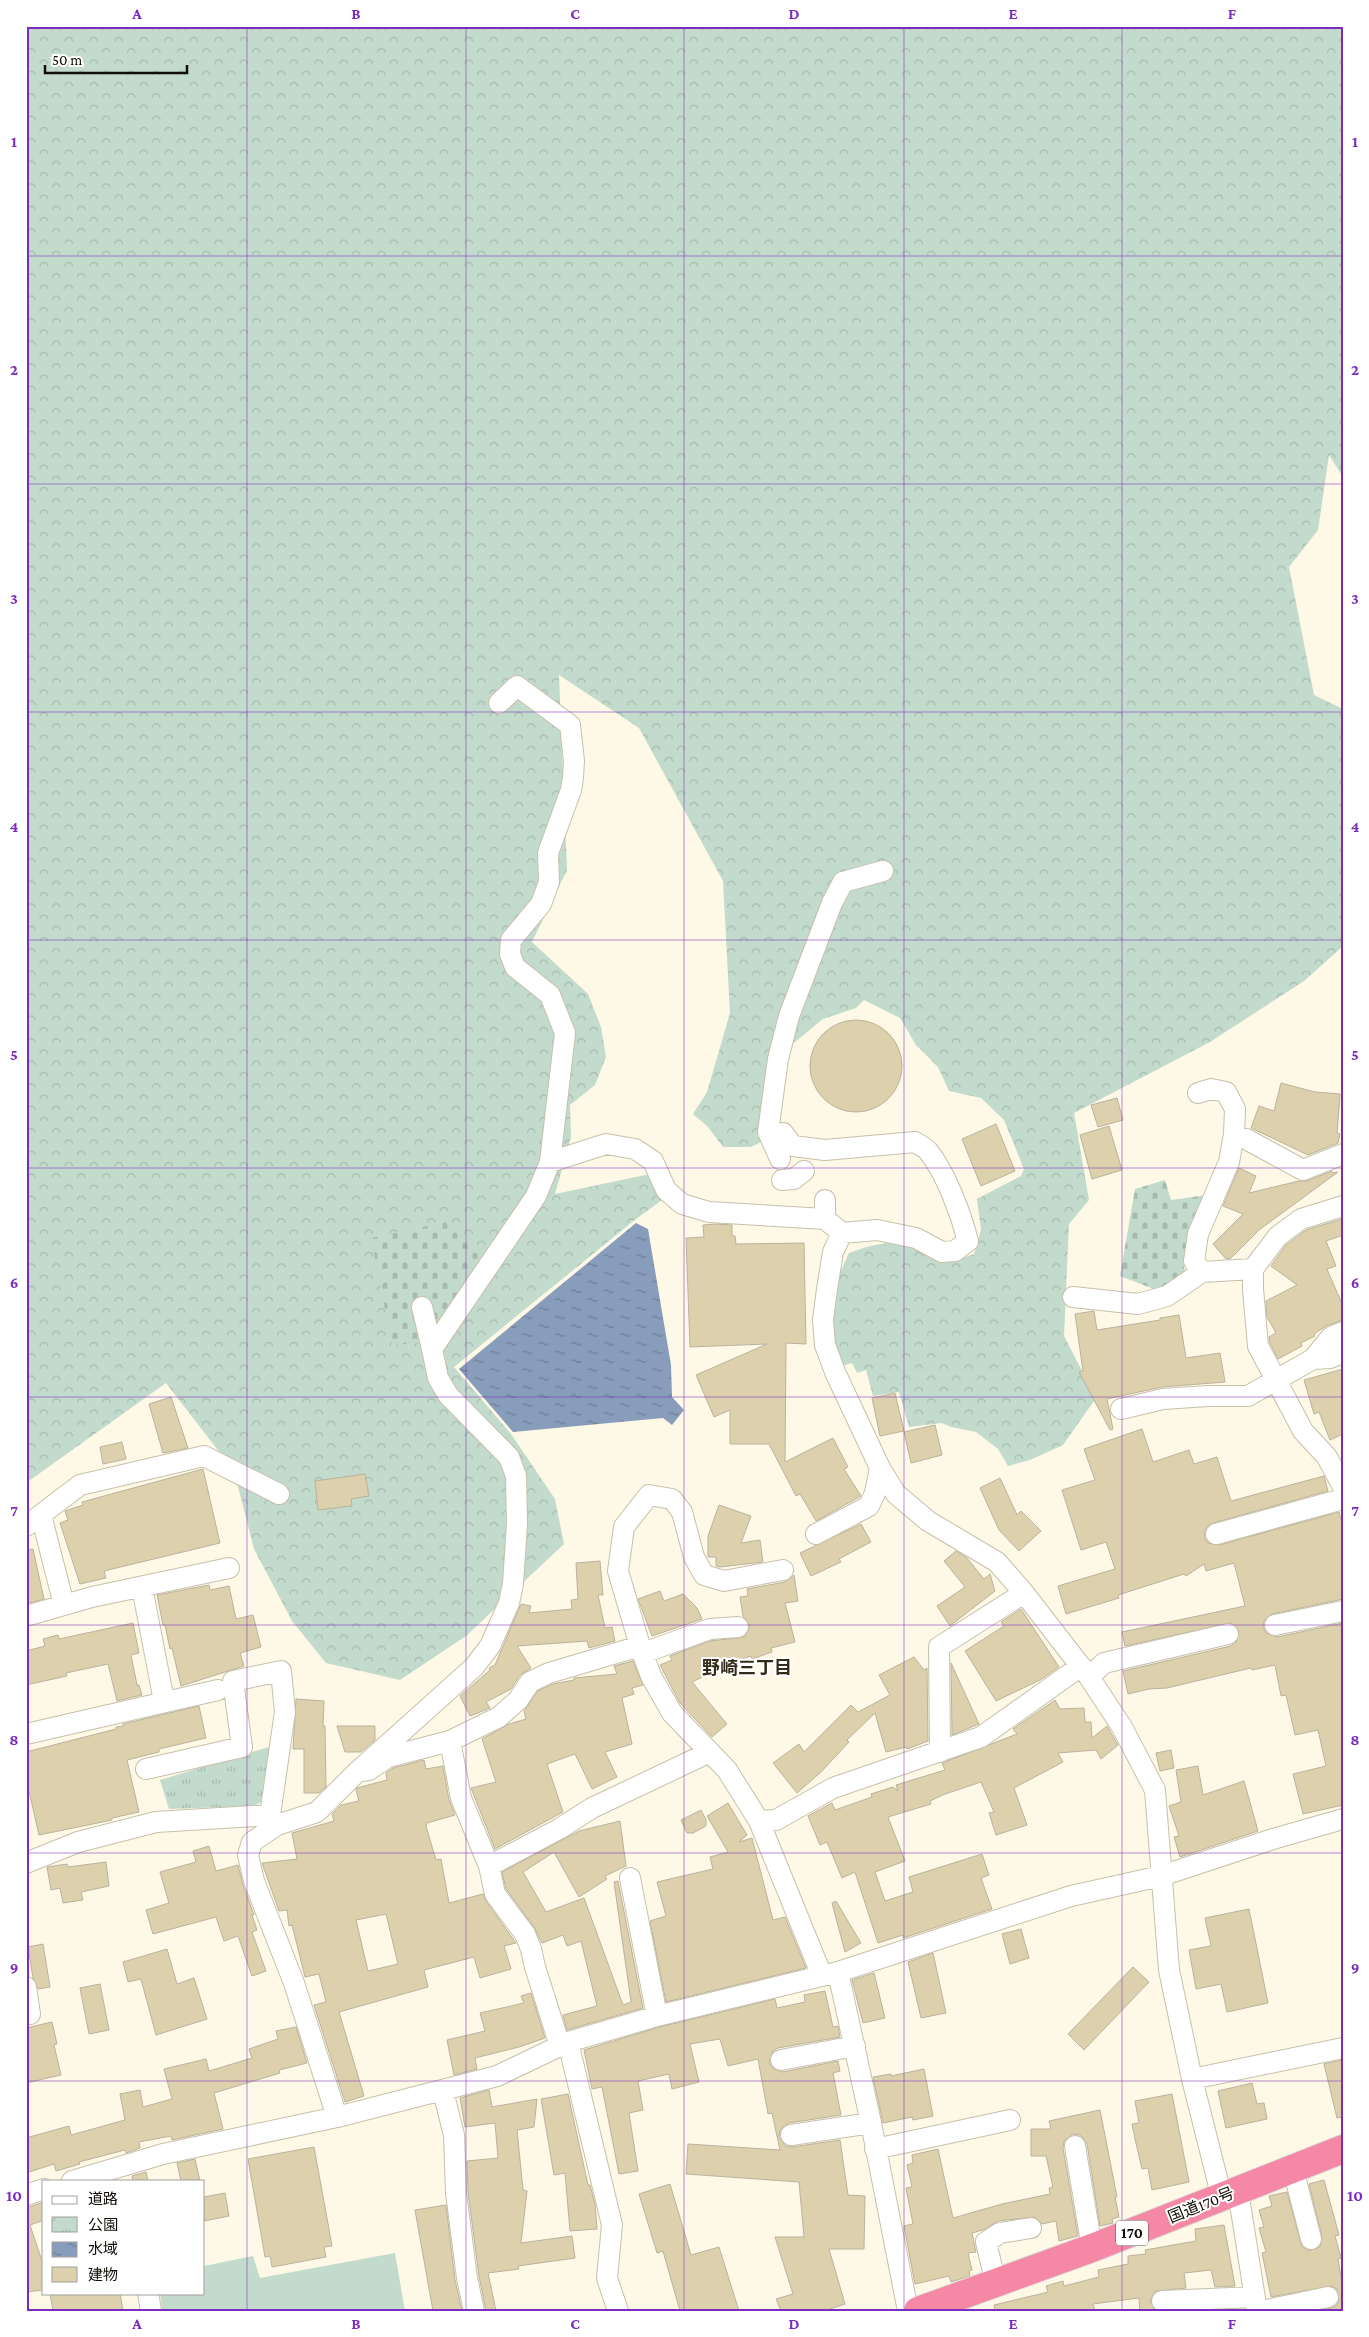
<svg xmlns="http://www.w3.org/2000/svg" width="1369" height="2337" viewBox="0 0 1369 2337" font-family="'Crimson Pro','Noto Sans JP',serif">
<defs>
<pattern id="forest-crowns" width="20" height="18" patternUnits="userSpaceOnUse" patternTransform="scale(1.25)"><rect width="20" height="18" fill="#c2dbcc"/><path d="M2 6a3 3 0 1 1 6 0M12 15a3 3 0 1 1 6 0" fill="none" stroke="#a6bbae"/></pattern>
<pattern id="cemetery-stones" width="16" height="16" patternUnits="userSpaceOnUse" patternTransform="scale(1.25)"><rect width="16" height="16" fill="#c2dbcc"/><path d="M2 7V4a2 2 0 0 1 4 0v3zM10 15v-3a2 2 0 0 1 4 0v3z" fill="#a6bbae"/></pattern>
<pattern id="park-tufts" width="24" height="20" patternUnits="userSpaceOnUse" patternTransform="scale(1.25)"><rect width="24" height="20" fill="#c2dbcc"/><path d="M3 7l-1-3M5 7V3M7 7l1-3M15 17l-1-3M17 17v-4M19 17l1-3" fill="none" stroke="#a6bbae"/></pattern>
<pattern id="water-ripples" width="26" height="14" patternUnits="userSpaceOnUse" patternTransform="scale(1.25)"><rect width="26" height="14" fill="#889dbb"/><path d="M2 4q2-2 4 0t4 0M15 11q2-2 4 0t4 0" fill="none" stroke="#6e7e96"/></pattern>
</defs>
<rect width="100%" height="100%" fill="#fef8e6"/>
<path fill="#c2dbcc" d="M395,2253L405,2311H162L160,2293H204V2266L253,2256L260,2278Z"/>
<path fill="url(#forest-crowns)" d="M26,26H1343V477L1329,455L1318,530L1289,567L1314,695L1343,709V946L1304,981L1210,1042L1074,1113L1089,1200L1069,1224L1064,1336L1096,1398L1063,1445L1030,1460L1008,1466L998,1449L976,1432L951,1427L942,1423L909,1427L899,1392L873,1396L866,1370L857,1373L852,1363L841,1366L829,1326L839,1275L849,1253C870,1245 890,1240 913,1245C919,1247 925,1251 930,1254C948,1265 955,1260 974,1254L981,1230L977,1199L1021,1176L1024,1169L1004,1120L981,1098L949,1091L938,1067L916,1045L900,1018L864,1000L856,1008L823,1019L790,1046L773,1136L751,1147H723L708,1127L693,1114L707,1092L730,1013L723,881L639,728L559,675L567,870L532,942L588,994L601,1027L606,1057L595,1085L570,1105L571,1137L555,1194L650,1174L662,1200L636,1219L454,1367L511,1434L555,1499L564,1544L466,1636L400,1680L326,1663L292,1621L254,1549L234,1471L166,1383L26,1483Z"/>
<path fill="url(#cemetery-stones)" d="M1165,1180L1171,1200L1207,1195L1183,1264L1185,1271L1159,1291L1120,1276L1135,1189Z
M445,1222L479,1256L453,1340L392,1345L371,1238Z"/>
<path fill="url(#park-tufts)" d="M272,1746L266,1799L254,1806L169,1809L160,1780Z"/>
<path fill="url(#water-ripples)" d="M636,1223L648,1229L671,1365L672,1397L684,1410L672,1425L663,1418L513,1432L459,1369Z"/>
<path fill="#ddd1ad" stroke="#bab29d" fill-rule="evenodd" d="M810 1066a46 46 0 1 1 92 0a46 46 0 1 1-92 0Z
M1281,1083L1315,1092L1340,1094L1337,1133L1340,1134L1338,1143L1308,1155L1251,1128L1259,1106L1274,1111Z
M1117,1098L1123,1120L1098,1127L1091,1105Z
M996,1124L1015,1171L981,1186L962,1139Z
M1109,1126L1122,1170L1092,1179L1080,1135Z
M1239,1168L1256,1176L1249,1193L1299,1181H1307L1332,1171V1173L1338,1172L1259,1230L1231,1258L1226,1259L1213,1244L1243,1214L1223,1206Z
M1342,1219L1343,1235L1326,1241L1336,1266L1327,1269L1343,1306V1320L1326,1326L1314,1334L1315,1336L1301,1343L1302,1346L1278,1359L1270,1343L1269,1337L1276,1333L1267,1317L1266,1301L1297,1285L1271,1266L1286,1245L1306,1230Z
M716,1224L732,1225V1236H735L736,1244L804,1243L806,1344L786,1343L785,1462L833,1438L848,1467L844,1469L861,1496L816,1521L800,1494L796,1496L769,1444H730V1410L714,1417L696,1375L767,1344L690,1347L686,1238L704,1237L703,1225Z
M1094,1311L1097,1330L1160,1320V1318L1179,1315L1186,1358L1220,1353L1225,1382L1162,1387L1107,1399L1113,1429L1110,1430L1079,1372L1083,1371L1075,1314Z
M1343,1369V1434L1330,1440L1319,1412L1314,1414L1304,1380Z
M895,1393L904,1431L880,1436L872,1398Z
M171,1397L188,1448L163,1453L149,1404Z
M935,1425L942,1455L911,1463L904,1432Z
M1142,1429L1153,1462L1189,1450L1194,1464L1217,1457L1231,1501L1324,1476L1328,1491L1213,1523L1207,1526L1204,1537L1208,1543L1219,1545L1339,1512L1343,1526V1599L1272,1614L1264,1621L1263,1627L1266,1633L1277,1637L1343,1623V1805L1303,1814L1293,1774L1326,1766L1318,1730L1295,1735L1286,1695L1281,1696L1275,1665L1252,1670L1251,1668L1167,1688L1149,1689L1128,1694L1123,1671L1231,1646L1236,1642L1239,1631L1231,1623L1125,1646L1122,1632L1245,1606L1234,1563L1206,1571L1204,1564L1186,1576L1184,1574L1118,1595L1119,1598L1066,1614L1058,1586L1115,1569L1106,1542L1081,1550L1062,1490L1095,1480L1084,1449Z
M122,1442L126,1459L103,1464L100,1447Z
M203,1469L220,1543L104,1571L106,1578L80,1584L60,1523L68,1520L65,1511L83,1505L82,1502Z
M365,1474L369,1496L351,1499L352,1506L318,1510L315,1481Z
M1000,1478L1017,1515L1021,1511L1041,1531L1019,1551L999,1530L980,1488Z
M719,1505L751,1516L741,1543L760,1540L763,1562L720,1567L716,1566V1557H708V1536Z
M861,1524L871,1542L839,1559L841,1562L811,1576L800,1553Z
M33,1549L44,1599L26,1604V1550Z
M956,1551L967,1558L984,1579L990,1574L995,1591L950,1626L937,1606L965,1587L944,1561Z
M600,1561L603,1595H598L605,1628L612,1627L615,1641L589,1648L587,1641L517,1646L531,1668L520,1675L511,1689L486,1702L490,1708L470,1716L460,1696L490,1670L489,1668L495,1665L521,1604L531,1606L529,1613L572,1609L571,1600L578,1599L576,1563Z
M794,1575L798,1601L785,1603L795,1642L771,1648L772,1652L752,1659L751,1656L736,1661L692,1682L727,1724L712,1737L680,1703L660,1665L672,1660L670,1656L710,1641L745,1637L750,1626L743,1616L740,1597L748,1596L747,1589L785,1582Z
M209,1585L210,1590L229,1586L236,1619L253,1615L261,1647L240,1653L244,1666L181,1686L172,1648L170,1649L165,1625H163L157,1595Z
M660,1591L664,1601L683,1594L697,1608L702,1619L652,1636L638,1599Z
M1021,1609L1059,1667L1040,1680L996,1701L965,1651L1004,1626L1001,1622Z
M133,1623L139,1653L131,1655L137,1685H139L142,1695L117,1701L108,1664L66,1673L67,1676L26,1685V1651L45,1646L43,1639L58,1635L59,1639Z
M914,1657L924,1670L927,1668L928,1741L907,1749L906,1747L886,1752L875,1713L847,1740L849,1742L821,1772L797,1793L773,1763L799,1744L804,1752L851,1705L858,1712L890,1695L879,1675Z
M633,1661L643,1685L632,1688L634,1694L622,1698L632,1744L605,1752L617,1777L592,1789L575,1754L547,1764L563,1812L495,1849L471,1788L496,1782L482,1739L509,1724L526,1719L524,1711L538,1691L553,1684L574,1680V1678L617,1674L614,1666Z
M951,1663L979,1724L952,1735Z
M296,1699L324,1701L323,1726H325L326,1787L319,1793H304V1749H293Z
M1055,1700L1060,1709L1084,1708L1085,1722H1091L1092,1738L1107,1726L1118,1745L1101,1759L1096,1750L1058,1753L1063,1762L1014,1788L1027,1825L996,1835L989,1813L994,1812L981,1782L945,1794L930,1801L931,1804L888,1817L905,1861L875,1872L885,1901L913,1892L909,1877L982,1854L989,1875L981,1878L992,1909L903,1938V1935L878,1943L855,1872L842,1878L827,1842L820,1845L808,1816L832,1803L835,1810L872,1797L871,1794L893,1787L898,1791L896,1785L945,1770L942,1763L1017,1734L1013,1729Z
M199,1706L206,1738L159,1749V1752L127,1760L139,1812L112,1818V1820L39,1835L28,1787L26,1788V1752L116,1729V1727L123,1726V1724Z
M337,1726H375V1740L361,1752H345Z
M1171,1750L1174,1768L1160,1771L1156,1753Z
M424,1760L426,1769L443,1766L449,1800L455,1815L427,1823L426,1826L436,1860L441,1859L449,1903L483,1894L486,1901L516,1943L504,1946L511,1969L480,1978L474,1957L424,1970L428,1987L339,2012L364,2096L345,2102L314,2005L326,2002L319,1974L305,1977L292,1925L289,1926L287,1910L279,1911L262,1863L297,1859L292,1833L334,1821L332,1814L341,1805L359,1801L356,1790L357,1788L387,1780L386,1773L393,1768ZM386,1914L398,1964L368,1971L356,1920Z
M1198,1766L1203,1795L1244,1781L1258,1831L1180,1857L1174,1837L1179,1836L1169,1806L1181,1802L1176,1770Z
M728,1803L747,1835L739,1842L752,1838L773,1920L785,1917L806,1968L666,2002L650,1921L666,1916L657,1882L713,1869L710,1857L728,1852L707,1816Z
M701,1810L706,1820V1826L693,1833H687L681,1820Z
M620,1821L626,1866L605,1876L607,1879L579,1897L554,1852L523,1872L546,1912L584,1898L623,2005L631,2002L614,1882L618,1881L643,2008L567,2030L563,2015L597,2006L581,1941L567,1946L563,1935L542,1943L534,1927L506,1889L502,1872L579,1831Z
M209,1846L216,1871L238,1865L243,1885L254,1915H252L257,1930L252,1932L266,1971L252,1976L238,1936L224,1941L216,1917L153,1934L146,1910L169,1903L160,1872L196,1862L193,1851Z
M106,1862L109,1886L81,1892L83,1900L63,1903L60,1888L51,1890L47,1867L67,1864L68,1867Z
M836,1901L861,1943L845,1952L832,1903Z
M1249,1909L1268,2003L1227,2012L1221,1984L1196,1989L1189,1950L1211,1946L1205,1918Z
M1021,1929L1029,1958L1010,1964L1002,1934Z
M43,1944L50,1987L38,1989L33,1978L28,1947Z
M167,1949L177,1984L194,1978L207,2019L156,2035L141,1979L128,1982L123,1962Z
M933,1953L946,2013L921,2018L908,1962Z
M1133,1967L1149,1982L1084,2050L1068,2034Z
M874,1973L885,2018L863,2023L852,1980Z
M100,1984L109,2030L89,2034L80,1988Z
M825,1991L833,2027L838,2026L840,2037L778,2048L773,2051L769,2062L772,2068L783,2072L838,2061L840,2071L833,2073L841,2115L789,2123L780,2130L779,2137L786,2146L792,2147L840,2140L848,2195L865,2196L864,2249H829L845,2304L824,2311H781L776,2299L793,2294L775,2237H804L799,2182L686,2174L688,2144L780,2150L772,2113L768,2114L758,2059L728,2066L720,2039L690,2044L699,2082L672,2089L669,2074L638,2081L643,2110L629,2113L638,2171L619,2174L602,2087L592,2089L584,2050L660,2027L775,1999L777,2008L805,2002L804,1995Z
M531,1993L545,2038L519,2047L475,2058L477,2069L454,2075L447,2040L485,2031L480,2013L524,2003L521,1996Z
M52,2022L57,2044L54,2045L61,2075L26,2083V2028Z
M296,2027L307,2063L279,2070L280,2073L214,2093L223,2129L172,2140L171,2136L139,2142L140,2148L126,2153L125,2150L79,2162L80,2164L56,2171L54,2164L26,2173V2138L69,2126L71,2135L125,2120L120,2094L140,2090L143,2107L172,2099L164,2069L206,2059L209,2071L252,2058L249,2049L278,2039L276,2031Z
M1343,2060V2117L1337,2118L1324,2064Z
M924,2069L933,2116L913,2120L912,2117L883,2123L873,2077L891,2074V2076Z
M1252,2083L1257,2104L1264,2103L1267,2119L1226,2128L1218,2091Z
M489,2090L492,2107L537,2099L534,2127L517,2130L523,2190L527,2191L521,2243L572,2236L575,2258L518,2266L519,2269L488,2273L496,2311H486L479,2276L468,2192L467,2161L498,2158L495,2123L465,2127L460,2098Z
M568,2094L588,2185H590L595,2204L597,2229L570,2231L565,2173L554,2175L541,2099Z
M1172,2094L1189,2182L1152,2190L1148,2168L1142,2169L1135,2139L1132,2124L1139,2123L1135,2101Z
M1100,2110L1117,2197H1115L1119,2217L1112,2219L1113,2223L1100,2226L1087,2144L1080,2135L1073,2134L1064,2141L1063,2148L1078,2236L1059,2241L1056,2221L1042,2224L1035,2217L998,2221L983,2230L972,2233L976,2252L968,2253L972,2270L969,2271L970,2276L951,2282L949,2276L915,2284L904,2226L913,2224L906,2188L912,2187L907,2165L913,2163L912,2155L938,2149L953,2218L1002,2204L1050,2194L1049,2188L1053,2187L1046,2156H1031V2129H1051L1049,2121Z
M314,2147L332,2246L324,2247L326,2257L272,2267L270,2256L265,2257L248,2159Z
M195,2159L200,2181H181L177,2163Z
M146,2172L148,2181H133L132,2176Z
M1324,2180L1339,2235L1335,2236L1341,2258L1338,2259L1343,2288V2311H1320L1336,2306L1339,2301L1337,2289L1331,2286L1271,2297L1262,2253L1266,2252L1259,2228L1264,2227L1259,2210L1272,2206L1269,2196L1287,2192L1302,2247L1308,2251L1320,2247L1322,2236L1309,2184Z
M670,2184L691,2255L719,2247L739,2311H680L663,2251L657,2253L639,2194Z
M225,2193L229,2216L204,2221V2197Z
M44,2202V2220L30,2225L44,2267V2290L26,2292V2208Z
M446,2205L455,2280L462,2311H433L415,2210Z
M1224,2225L1235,2286L1215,2287L1211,2270L1184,2273L1186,2288L1155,2291L1150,2301L1156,2311H1140L1139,2298L1093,2304L1095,2311H995L994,2305L1048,2292L1046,2286L1063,2281L1064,2286L1099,2277L1098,2270L1128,2264V2256L1146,2254L1145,2250L1196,2241L1195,2229Z
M50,2293H120L123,2311H53Z"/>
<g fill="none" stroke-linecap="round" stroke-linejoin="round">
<defs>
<path id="minor" d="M1198,1093L1211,1089L1226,1092L1235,1109L1234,1134L1229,1162L1198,1234L1194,1261L1202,1272L1253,1269
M783,1133L793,1146L825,1150L915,1142C919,1145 925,1147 928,1151C946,1173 961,1214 968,1241L955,1251L942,1252L916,1238L877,1230L842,1233L833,1252L827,1289L823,1320L825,1345L835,1372L880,1468L896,1494L928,1521L997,1562L1024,1593L1089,1677L1122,1727L1155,1790L1169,1970L1192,2079L1222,2198
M1246,1139L1303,1170L1343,1154
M780,1159L768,1132L778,1059L789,1016L832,903L843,882L883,871
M550,1162L606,1144L635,1149L653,1161L666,1190L682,1204L709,1212L825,1219L842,1233
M782,1180L794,1179L804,1171
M1343,1206L1301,1219L1278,1236L1253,1269V1289L1258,1346L1303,1431L1327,1457L1343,1487
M825,1219V1200
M1073,1297L1138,1304L1167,1296L1202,1272
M422,1307L432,1349
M1313,1359L1330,1358L1343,1353
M1121,1409L1163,1399L1208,1396H1248L1313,1359L1331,1337L1343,1332
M41,1515L64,1605
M26,1526L80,1485L204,1456L279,1494
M816,1534L869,1506L875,1493L880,1468
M1216,1534L1343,1499
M783,1570L724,1581L704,1575L694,1557L682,1512L672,1499L649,1495L624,1527L618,1571L640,1646L651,1676L672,1713L727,1770L759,1821L822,1976
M142,1587L164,1701
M26,1616L92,1597L229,1568
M1275,1625L1343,1611
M643,1653L710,1629L738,1627
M1089,1677L1104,1663L1228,1634
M26,1734L218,1690
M450,1741L461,1798L489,1866L495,1894L525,1934L531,1949L535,1967L560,2046
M940,1752L939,1647L1024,1593
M146,1769L242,1747L233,1681L281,1671L285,1712L270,1815
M357,1772L474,1667L490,1646L509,1603L513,1584L517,1523L516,1476L509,1457L448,1395L438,1378L432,1349L536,1196L550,1162L565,1033L550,995L515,967L510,954L511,940L541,904L549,882L548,853L571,790L573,778L574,761L570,725L517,686L499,703
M759,1821L776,1820L833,1788L981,1737L1081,1666
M26,1863L78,1842L156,1822L270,1815L277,1825
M489,1866L559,1829L592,1808L710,1752
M630,1878L657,2016
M838,1972L871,2123L908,2311
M26,1987L30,2014
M568,2042L612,2225L607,2278L618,2311
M781,2060L855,2046
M1192,2079L1343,2048
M443,2091L454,2135L456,2193L467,2278L474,2311
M337,2117L294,1983L254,1881L248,1855L252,1842L277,1825L317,1812L357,1772L369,1770L388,1757L450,1741L499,1717L518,1700L530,1682L549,1673L640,1646
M791,2135L871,2123
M1075,2146L1092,2248
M875,2149L1010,2120
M1293,2169L1311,2239
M72,2181L163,2154L337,2117L497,2076L568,2042L657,2016L838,1972L1071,1896L1161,1876L1273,1839L1343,1819
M1238,2191L1257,2311
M26,2195L44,2189
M996,2284L986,2242L1000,2233L1031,2228
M148,2293L151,2311
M1162,2301L1255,2297
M1262,2311L1328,2297"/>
<path id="highway" d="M918,2311L1092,2248L1343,2149"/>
</defs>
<use href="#minor" stroke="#c7c0aa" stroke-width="22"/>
<use href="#highway" stroke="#dedddc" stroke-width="30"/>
<use href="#minor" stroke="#fff" stroke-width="20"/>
<use href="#highway" stroke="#f488a5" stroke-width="28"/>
</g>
<path fill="none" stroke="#7b2cbf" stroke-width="1" stroke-opacity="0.55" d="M247,26V2311M466,26V2311M684,26V2311M904,26V2311M1122,26V2311M26,256H1343M26,484H1343M26,712H1343M26,940H1343M26,1168H1343M26,1397H1343M26,1625H1343M26,1853H1343M26,2081H1343"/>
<g text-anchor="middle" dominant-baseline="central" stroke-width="4" stroke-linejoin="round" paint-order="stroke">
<rect fill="#fff" stroke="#585651" stroke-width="1" x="1116" y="2220.5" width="32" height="25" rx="4"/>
<g font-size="15" font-weight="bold" fill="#110e07">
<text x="1132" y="2233">170</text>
</g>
<g font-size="16" fill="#110e07" stroke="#fff">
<text transform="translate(1201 2205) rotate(-22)">国道170号</text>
</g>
<g font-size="18" font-weight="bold" fill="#312b19" stroke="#fff">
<text x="747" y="1668">野崎三丁目</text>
</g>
</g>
<rect width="1369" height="2337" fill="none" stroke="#ffffff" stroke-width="55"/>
<rect x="42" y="2180" width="162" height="115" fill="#ffffff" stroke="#a09f9c"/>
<rect x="52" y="2196" width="25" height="8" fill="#ffffff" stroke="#a09f9c"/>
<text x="88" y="2204" font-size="15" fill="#110e07">道路</text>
<rect x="52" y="2217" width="25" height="15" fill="url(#park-tufts)" stroke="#a09f9c"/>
<text x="88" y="2230" font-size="15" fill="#110e07">公園</text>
<rect x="52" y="2242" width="25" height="15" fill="url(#water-ripples)" stroke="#a09f9c"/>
<text x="88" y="2254" font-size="15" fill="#110e07">水域</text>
<rect x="52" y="2267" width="25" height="15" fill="#ddd1ad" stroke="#a09f9c"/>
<text x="88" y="2280" font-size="15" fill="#110e07">建物</text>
<path d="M45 65v8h142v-8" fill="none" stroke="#110e07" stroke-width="2.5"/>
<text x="52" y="65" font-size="15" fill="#110e07" stroke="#ffffff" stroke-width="4" paint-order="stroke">50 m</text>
<rect x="28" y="28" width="1314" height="2282" fill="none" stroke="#7b2cbf" stroke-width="2"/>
<g font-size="16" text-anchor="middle" font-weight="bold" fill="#7b2cbf">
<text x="137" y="19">A</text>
<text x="356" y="19">B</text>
<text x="575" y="19">C</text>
<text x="794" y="19">D</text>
<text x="1013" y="19">E</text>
<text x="1232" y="19">F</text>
<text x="14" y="147">1</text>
<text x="1355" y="147">1</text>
<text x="14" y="375">2</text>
<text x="1355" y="375">2</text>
<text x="14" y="604">3</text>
<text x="1355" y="604">3</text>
<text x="14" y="832">4</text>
<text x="1355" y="832">4</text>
<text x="14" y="1060">5</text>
<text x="1355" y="1060">5</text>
<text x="14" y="1288">6</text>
<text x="1355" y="1288">6</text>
<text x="14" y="1516">7</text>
<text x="1355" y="1516">7</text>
<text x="14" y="1745">8</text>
<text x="1355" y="1745">8</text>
<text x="14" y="1973">9</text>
<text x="1355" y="1973">9</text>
<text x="14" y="2201">10</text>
<text x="1355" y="2201">10</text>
<text x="137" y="2329">A</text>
<text x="356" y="2329">B</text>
<text x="575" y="2329">C</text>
<text x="794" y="2329">D</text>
<text x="1013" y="2329">E</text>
<text x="1232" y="2329">F</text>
</g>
</svg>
